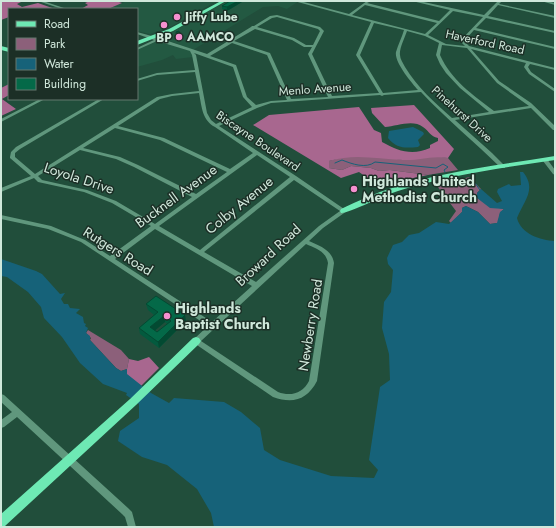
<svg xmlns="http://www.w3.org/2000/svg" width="556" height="528" viewBox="0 0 556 528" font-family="Jost,sans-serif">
<rect width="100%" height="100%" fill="#214e3b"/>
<path fill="#235942" d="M127,1H217L172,26L150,34L137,31V9H108Z
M227,1H299L287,9L278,6L263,7L193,50L162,38Z
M156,41L188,50L192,52L193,57L176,59L173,55L162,60L137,67V50Z
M1,51L9,52V84L1,88Z"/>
<path fill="#8c607a" d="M435,156L448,158L458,170L428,175L390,170L379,171L371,168L351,166L342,170L329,168V161L343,157H381L404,160Z
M469,177L481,189L477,193L499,208L504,209L500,213L498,223L490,224L478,212L466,206L462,208V212L451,223L449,221L456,211L437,186L442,182L449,183Z
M88,330L121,350L129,359L127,369L121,371L116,368L90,340L91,338L86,333Z"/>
<path fill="#a8678f" d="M1,1H23L17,4L22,7L38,3L55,9H9V17L1,20Z
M90,1H116L122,3L108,9H81L88,5L85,3Z
M9,84V95L2,99L16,109L1,116V88Z
M414,105L454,149L448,158C429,155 420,161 403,160C377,159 355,153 329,161V168L342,170L351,166L371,168L379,171L390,170L428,175L394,182L382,188L359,172L341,178L253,125L269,115L359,107L374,130L381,133L382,142C398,151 412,156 430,148V145L438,141V138C430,136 430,132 423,127C413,119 397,126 385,127L372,113L371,108Z
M149,357L159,368L141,386L126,374L129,359L138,361Z"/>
<path fill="#166279" d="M413,127L423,132L424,134L418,140L420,145L418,147C405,148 397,149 388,138L389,131Z
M520,172H523C537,189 524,201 517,218C521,234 540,240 555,241V527H214L211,513L197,489L167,465L142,457L118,441L120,431L139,418V404L126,395L127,393L103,384L80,363L62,337L44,318L41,307L28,292L7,277L1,276V259L36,271L42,274L60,294L65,293L61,299L64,304H68L70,308L80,309L76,313L83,317L84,323L86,324L85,326L88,328L86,333L90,336V340L116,368L121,371L127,369V374L151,393L169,403L174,398L224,402L241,412L260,428L264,450L280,460L331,476L374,478L378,470L369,460L380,387L390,380L389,354L382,328L384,302L391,292L393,270L388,264L387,258L393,245L402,242L409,235L419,233L436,222L449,224L462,212V208L466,206L478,212L490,224L497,223L500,212L504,209L490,208L477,198V193L481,189L497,203L502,201L497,192L498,189L509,184L511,186L521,185Z"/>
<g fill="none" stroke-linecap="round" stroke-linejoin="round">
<path stroke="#166279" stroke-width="1" d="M335,163L342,160C352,164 366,169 375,162L436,168L443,164L448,167L444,170L445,172
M453,181L459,185L471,181L475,183L480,190"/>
<path fill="#60977d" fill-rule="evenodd" d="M38,1H43L67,9H62Z
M294,1H300L349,14L367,1L369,2L367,3L439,21L450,10L412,1H419L484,15L498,1H502L499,4L555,16V18L498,5L488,16L555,31V33L486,18L476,28L555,47V49L474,30L466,39V43L469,46L555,68V70L530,64L528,67L531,72L555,89V92L529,74L524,67L526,63L471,49L499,81L531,103L555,126V130H553L531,108L455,120L492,153L505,166V168H501C475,142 446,119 421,92L384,95L382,96L380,95L271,103L257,108L219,126L296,176L347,211L323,228L309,241C320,246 332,250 334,263L317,381C307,400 293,404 273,397L194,343L193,341L194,339L208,326L81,242L48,229L1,219V215L51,226L85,240L110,256L151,226L112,203L84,192L38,182L34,178L1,192V188L31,176L10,158V157L11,152L16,147L99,99H104L20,149L15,153V157L35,174L157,97L172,94L199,91L195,72L157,75L137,81V79L157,73L195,70L192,55L190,51L157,41L137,50V48L154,40L137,34V32L159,38L207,54L251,27L252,26H254L270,16L277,15L320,27L324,31L312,54L332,96L379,93L356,55L371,22ZM365,5L437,23L425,34L352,15ZM453,11L483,17L462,39V43L465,46L446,44L428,35ZM277,17L318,29L320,31L313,45H306L294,38L257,27L272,18ZM374,23L404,30C402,37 398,45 396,52C394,62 412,83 418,90L383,93L360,55ZM255,29L292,40L304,47H312L308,54L328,97L291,99L270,53L234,41ZM407,31L425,36L439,43L436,55L440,64L446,73L460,88L489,112L452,118C435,103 417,87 405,67C403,63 400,59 400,55C399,49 405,37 407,31ZM232,43L267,55L287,100L271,101L256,105L247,97L236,65L210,56ZM442,45L467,48L497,83L529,106L494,111C473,95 451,80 440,55ZM194,53L233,67L243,97L252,107L216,124L211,120L207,113L196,55ZM199,93C202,108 202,120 215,127L253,153L230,169L164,138L118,126L160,99L172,96ZM115,128L160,140L227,172L196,194L138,165L120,157L83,148ZM80,150L116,159L134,167L192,197L155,224L116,201L87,190L42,180L38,176ZM257,155L290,177L200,250L159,226ZM294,180L340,211L319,226L256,282L204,252ZM155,229L252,286L212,322L115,259ZM306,244C315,248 326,251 328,263L309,381C303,393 291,397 278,392L201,341Z
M541,1H547L555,3V5Z
M40,99H45L1,122V119Z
M543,159H547L555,170V175L553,174L543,161Z
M1,394L4,395L128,508L132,512L136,527H128L125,517L122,514L17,417L4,427L1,428V420L12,412L1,402Z"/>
<path fill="#6ee9b4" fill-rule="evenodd" d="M221,1H226L173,31L137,45V41L169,29Z
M1,46L9,48V52L1,50Z
M555,156V160C502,168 449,175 398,191C388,194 347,214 341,213L340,211L341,209C358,201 375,193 392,188C445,171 501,165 555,156Z
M196,337L199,338L201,341L199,344L136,405L5,526L1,527V514L130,399L193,338Z"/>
</g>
<path fill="#035a3e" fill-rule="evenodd" d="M242,2L227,11L222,9V6Z
M146,304L186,321L159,348L140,334L139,328L154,315L148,310ZM165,322L167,324L157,332L155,330Z"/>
<path fill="#034a32" d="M238,1H242V2L227,11V7Z
M180,35L181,37L177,39V36Z
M185,315L186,321L159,348L158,342Z
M164,316L165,322L152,333L150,327Z"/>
<path fill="#046948" stroke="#034a32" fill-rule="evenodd" d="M230,1H238L227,7L222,6Z
M179,31L180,35L177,36L176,32Z
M156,296L185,315L158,342L139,328L158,312L146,304ZM164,316L171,321L157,332L150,327Z"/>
<g fill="#f690d0" stroke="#1c2f26" stroke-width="1.5">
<circle cx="177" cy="17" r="4"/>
<circle cx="164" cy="25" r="4"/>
<circle cx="179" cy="37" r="4"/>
<circle cx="354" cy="189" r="4"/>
<circle cx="167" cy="316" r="4"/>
</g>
<g text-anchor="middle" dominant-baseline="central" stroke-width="3" stroke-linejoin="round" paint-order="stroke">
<g font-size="12" font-weight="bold" fill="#d0e8db" stroke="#1c2f26" text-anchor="start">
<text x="185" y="17">Jiffy Lube</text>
<text x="187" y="37">AAMCO</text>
<text x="164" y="38" text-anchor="middle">BP</text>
</g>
<g font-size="12" fill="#d0e8db" stroke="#1c2f26">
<text transform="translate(485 42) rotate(12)">Haverford Road</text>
<text transform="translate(315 89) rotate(-4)">Menlo Avenue</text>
<text transform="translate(462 114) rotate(42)">Pinehurst Drive</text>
<text transform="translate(258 141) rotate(34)">Biscayne Boulevard</text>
</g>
<g font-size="14" fill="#d0e8db" stroke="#1c2f26">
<text transform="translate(79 178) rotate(18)">Loyola Drive</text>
<text transform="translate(176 196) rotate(-36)">Bucknell Avenue</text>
<text transform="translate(239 205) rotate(-39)">Colby Avenue</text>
<text transform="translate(118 251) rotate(32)">Rutgers Road</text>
<text transform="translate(268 255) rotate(-43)">Broward Road</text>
<text transform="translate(310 325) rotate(-81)">Newberry Road</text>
</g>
<g font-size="14" font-weight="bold" fill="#d0e8db" stroke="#1c2f26" text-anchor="start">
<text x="362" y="181">Highlands United<tspan x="362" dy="16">Methodist Church</tspan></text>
<text x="175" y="308">Highlands<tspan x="175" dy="16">Baptist Church</tspan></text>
</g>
</g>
<rect width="556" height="528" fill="none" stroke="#d0e8db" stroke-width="4"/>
<rect x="8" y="8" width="130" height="92" fill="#1c2f26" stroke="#64796e"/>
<rect x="16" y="21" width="20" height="6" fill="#6ee9b4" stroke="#64796e"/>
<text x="44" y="28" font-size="12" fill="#d0e8db">Road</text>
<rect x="16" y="38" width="20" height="12" fill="#8c607a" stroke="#64796e"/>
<text x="44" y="48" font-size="12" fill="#d0e8db">Park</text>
<rect x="16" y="58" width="20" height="12" fill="#166279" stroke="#64796e"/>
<text x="44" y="68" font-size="12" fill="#d0e8db">Water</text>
<rect x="16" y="78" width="20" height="12" fill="#046948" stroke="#64796e"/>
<text x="44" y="88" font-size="12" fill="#d0e8db">Building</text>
</svg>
